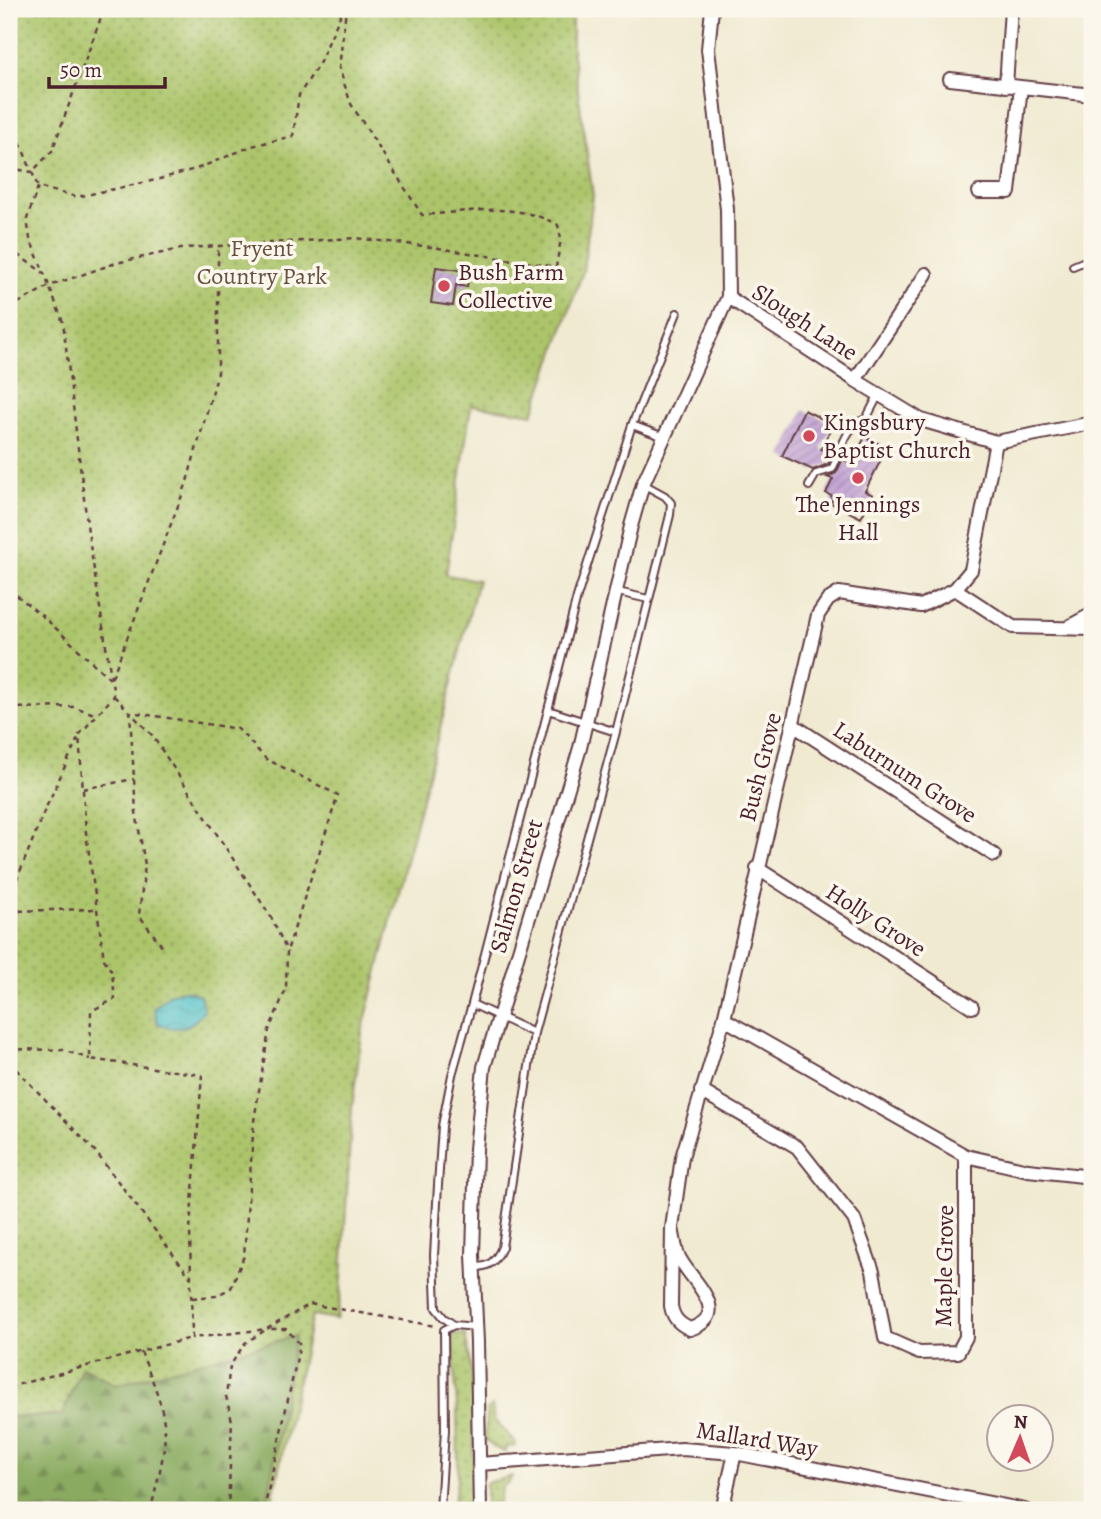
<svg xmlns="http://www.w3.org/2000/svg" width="1101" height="1519" viewBox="0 0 1101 1519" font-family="Alegreya,serif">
<defs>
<pattern id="grass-dots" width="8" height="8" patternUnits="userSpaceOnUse" patternTransform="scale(1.75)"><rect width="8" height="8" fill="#acc56b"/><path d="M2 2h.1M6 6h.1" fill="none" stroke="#8e9f58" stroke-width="1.8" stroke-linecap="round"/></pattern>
<pattern id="forest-firs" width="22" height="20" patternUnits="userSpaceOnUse" patternTransform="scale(1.75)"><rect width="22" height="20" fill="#89aa5f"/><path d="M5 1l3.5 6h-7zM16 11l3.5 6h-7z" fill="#728a4f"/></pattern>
<pattern id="water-waves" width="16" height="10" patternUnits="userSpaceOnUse" patternTransform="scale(1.75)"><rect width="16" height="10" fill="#53c1c8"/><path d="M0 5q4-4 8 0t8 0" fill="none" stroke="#4aa5ac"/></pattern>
<pattern id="building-hatch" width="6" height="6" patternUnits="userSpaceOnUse" patternTransform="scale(1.75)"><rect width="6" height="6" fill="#c1a1d4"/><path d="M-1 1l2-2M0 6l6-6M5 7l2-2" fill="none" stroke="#9f83ac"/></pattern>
</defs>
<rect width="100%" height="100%" fill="#fbf7ec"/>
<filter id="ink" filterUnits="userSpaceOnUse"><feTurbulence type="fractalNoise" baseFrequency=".0143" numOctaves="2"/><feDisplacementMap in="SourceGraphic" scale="14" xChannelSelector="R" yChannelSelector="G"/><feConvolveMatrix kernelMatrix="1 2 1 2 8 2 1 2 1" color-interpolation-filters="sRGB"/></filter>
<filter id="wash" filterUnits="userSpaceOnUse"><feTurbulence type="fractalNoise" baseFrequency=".00686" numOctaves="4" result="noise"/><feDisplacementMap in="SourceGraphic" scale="28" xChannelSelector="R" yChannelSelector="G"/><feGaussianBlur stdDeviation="1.57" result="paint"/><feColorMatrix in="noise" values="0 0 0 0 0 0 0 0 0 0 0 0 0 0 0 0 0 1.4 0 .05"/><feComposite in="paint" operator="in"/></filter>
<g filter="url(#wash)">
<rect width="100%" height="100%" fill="#f0ead1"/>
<path fill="url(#grass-dots)" stroke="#7b724b" stroke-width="2" d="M9,9H572V48L593,196L583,271L533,414L471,405L446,575L478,580L362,1033L352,1107L341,1293L337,1319L312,1315L270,1510H9Z
M452,1334H465C477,1388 474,1455 471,1510H453L458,1472L457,1405Z
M492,1406L494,1420L516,1443V1446L506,1447L505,1452L493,1447L485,1439L487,1409Z
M512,1476L509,1482L502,1487L497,1510H486V1483Z"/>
<path fill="url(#forest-firs)" stroke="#6a6445" stroke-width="2" d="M295,1336L266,1510H9V1417L62,1415L82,1367L116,1385Z"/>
<path fill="url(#water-waves)" stroke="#4e707a" stroke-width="2" d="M184,990L200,995L204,1010C193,1028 176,1033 158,1023L154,1008L169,995Z"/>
<g id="blocks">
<path fill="url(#building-hatch)" d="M436,267L469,271L467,287L456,285L453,306L431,303Z
M804,410L833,424L821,449L832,455L830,460L828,464L813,470L782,456Z
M865,437L887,448L865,491L873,495L861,518L831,503L833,497L826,493L833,479L827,477L836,473L843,459L851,464Z"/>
</g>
</g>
<g filter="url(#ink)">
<use href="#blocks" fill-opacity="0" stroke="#633d44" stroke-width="2"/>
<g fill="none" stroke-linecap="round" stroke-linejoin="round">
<defs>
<path id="service" d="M1073,266L1092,258
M664,437L632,425L677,313
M809,486L816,474L832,469C842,451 844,426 866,419L879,394
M618,592L648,599
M616,732L548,710L577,597L632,425
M534,1033L472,1004L548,710
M473,1267C489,1268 496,1261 502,1247L534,1033L616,732L670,515L671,503L665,496L643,484
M454,1325L444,1318L436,1308L434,1255L438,1185L442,1126L452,1075L472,1004
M440,1510L445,1430L444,1330L454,1325L477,1327"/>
<path id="minor" d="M950,79L1092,95
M1006,86L1011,9
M979,192H1009L1021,87
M728,297L855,380L921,420L996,442L1092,423
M855,380L926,274
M955,589L1013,627L1092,629
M1070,626L1092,614
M793,725L994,855
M757,868L972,1007
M724,1019L966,1156L1028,1170L1092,1177
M701,1091L797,1147L854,1219L873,1271L885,1338L919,1353L958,1352L966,1337V1156
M672,1228C674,1237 675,1247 678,1255C688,1279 736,1313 690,1329C679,1324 673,1318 671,1306L672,1228L682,1157L724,1019L818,615L828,600L839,593L921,606L955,589L971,570L996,442
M479,1464L682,1449L735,1453L1025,1510
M480,1510L477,1342L473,1255L476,1149L484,1067L580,748L631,526L643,484L728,297L727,209L708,49L712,9
M722,1510L735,1453"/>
</defs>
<use href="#service" stroke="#633d44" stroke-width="10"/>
<use href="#minor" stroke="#633d44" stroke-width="16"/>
<path stroke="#633d44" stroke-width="2.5" stroke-dasharray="5 5" stroke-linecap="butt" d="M104,9L52,151L32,172L38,187L77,197L156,180L199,168L252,146L293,136L299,95L320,62L343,9
M9,115L32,172L9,168
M38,187L27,219L30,239L43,270
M9,249L44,273L63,322L88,532L114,696L79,735L86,833L97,909L104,959L112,972L115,999L91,1011L90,1059L202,1075L190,1229L192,1338L267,1329L310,1304L436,1326
M9,308L49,286L116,263L185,248L355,238L432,247L556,267L561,239L558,225C514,201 469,212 422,215L351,104L339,68L346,9
M9,589L47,620L111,680L186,485L218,373V246
M114,696L152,735L271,917L287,951L286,989L269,1030L254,1121L244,1256L231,1288L216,1296L191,1298
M9,708L75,707L97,715
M83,789L134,779
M9,899L44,812L78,738
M9,911L96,909
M162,946L139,915L145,865L136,812L130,712L238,729L266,759L338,795L287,951
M9,1049L63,1050L90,1059
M9,1062L95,1151L191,1278
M141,1352C153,1382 168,1413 164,1446C162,1467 155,1489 151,1510
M9,1387L191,1338
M228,1510L232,1421L226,1396L230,1366L245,1343L264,1331
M264,1510L300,1344L286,1329H270"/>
<use href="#service" stroke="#fff" stroke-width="6"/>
<use href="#minor" stroke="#fff" stroke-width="12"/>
</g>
</g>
<g fill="#d1495b" stroke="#fbf7ec" stroke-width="2.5">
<circle cx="444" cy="286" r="7"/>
<circle cx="809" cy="436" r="7"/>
<circle cx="858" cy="478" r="7"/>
</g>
<g text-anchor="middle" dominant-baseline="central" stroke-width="7" stroke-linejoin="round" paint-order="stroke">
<g font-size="24" fill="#67513e" stroke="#fbf7ec">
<text x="262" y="248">Fryent<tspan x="262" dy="28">Country Park</tspan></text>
</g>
<g font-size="24" fill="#4a1f2b" stroke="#fbf7ec" text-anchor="start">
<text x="458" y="272">Bush Farm<tspan x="458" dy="28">Collective</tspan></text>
<text x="823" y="422">Kingsbury<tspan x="823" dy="28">Baptist Church</tspan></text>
<text x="858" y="504" text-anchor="middle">The Jennings<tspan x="858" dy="28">Hall</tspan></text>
</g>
<g font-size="24" fill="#4a1f2b" stroke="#fbf7ec">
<text transform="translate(805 322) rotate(33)">Slough Lane</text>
<text transform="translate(760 767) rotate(-76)">Bush Grove</text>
<text transform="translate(905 772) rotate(33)">Laburnum Grove</text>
<text transform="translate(516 886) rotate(-74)">Salmon Street</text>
<text transform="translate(876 920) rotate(33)">Holly Grove</text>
<text transform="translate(944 1266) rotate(-89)">Maple Grove</text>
<text transform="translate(757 1439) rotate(9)">Mallard Way</text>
</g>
</g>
<rect width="1101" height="1519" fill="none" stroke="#fbf7ec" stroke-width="35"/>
<g transform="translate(1020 1438) rotate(2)"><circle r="33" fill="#fbf7ec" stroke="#b4a19f" stroke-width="2"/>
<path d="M0-5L12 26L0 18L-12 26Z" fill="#d1495b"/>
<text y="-10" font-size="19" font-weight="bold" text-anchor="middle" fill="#4a1f2b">N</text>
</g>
<path d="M49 77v10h116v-10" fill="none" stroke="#4a1f2b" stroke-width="3.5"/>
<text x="60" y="77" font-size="21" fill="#4a1f2b" stroke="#fbf7ec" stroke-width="5" paint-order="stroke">50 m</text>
</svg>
